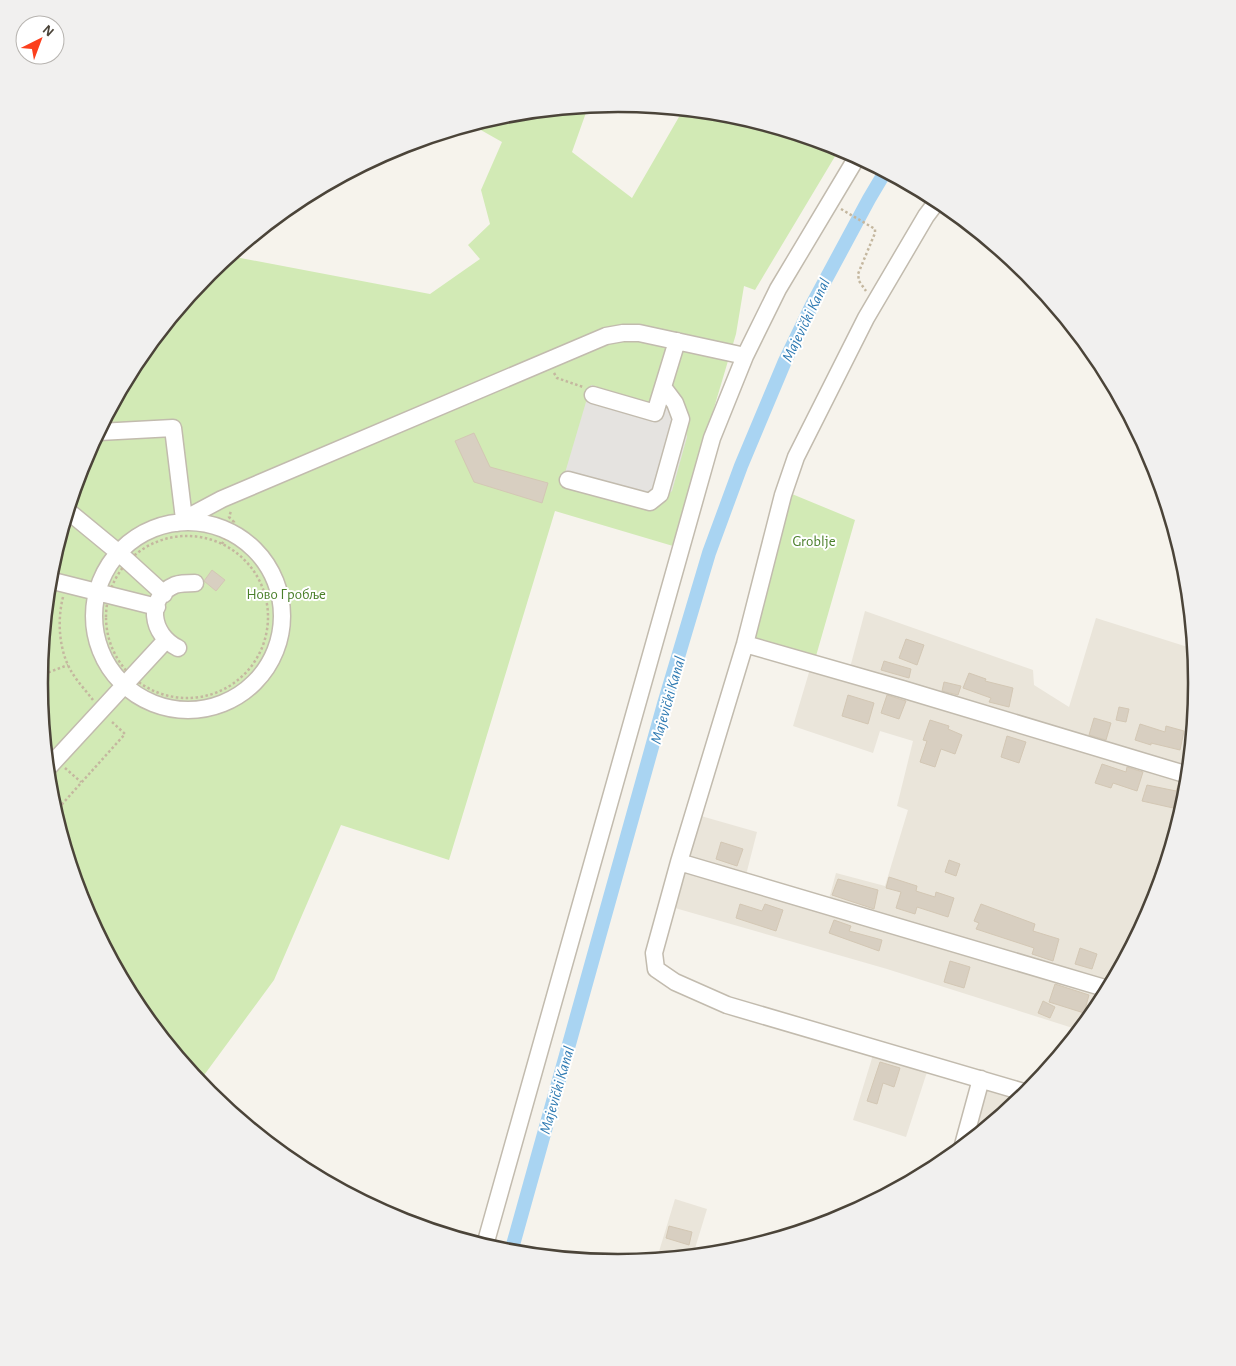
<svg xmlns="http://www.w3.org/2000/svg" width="1236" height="1366" viewBox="0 0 1236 1366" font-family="'Alegreya Sans',sans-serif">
<rect width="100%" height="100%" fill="#f6f3ec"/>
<path fill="#eae5da" d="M865,611L1033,670L1034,685L1069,707L1096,618L1194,649L1197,683L1186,796L1153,905L1099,1005L1079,1030L887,969L661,904L687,812L757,832L746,875L829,899L836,873L885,886L908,810L897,806L913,741L880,731L873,753L793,726L810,669L847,679Z
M873,1055L927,1072L906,1137L853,1120Z
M985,1086L1022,1097L979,1133L972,1131Z
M675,1199L707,1209L693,1255L657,1258Z"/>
<path fill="#d2eab5" d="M588,107L572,152L632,198L683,110L731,115L840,148L755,290L744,286L736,334L673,546L555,511L449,860L341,825L274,980L199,1082L136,1005L83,904L50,796L39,683L50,570L83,461L137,361L209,273L230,256L430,294L480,259L468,245L490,224L481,190L502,142L472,125L505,115Z
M792,494L855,520L816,656L750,639Z"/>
<path fill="#e5e3e0" d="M591,385L683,413L687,437L672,491L652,509L562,483Z"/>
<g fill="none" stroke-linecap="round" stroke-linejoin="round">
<path stroke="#a9d4f2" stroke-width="14" d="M511,1252L664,704L709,553L741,466L785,361L812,305L869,199L885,172"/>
</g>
<path fill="#d8cfc1" stroke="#d3c7b4" d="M474,433L490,467L548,483L542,503L474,482L455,441Z
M212,570L225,580L216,591L204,581Z
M906,639L924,645L917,665L899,658Z
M884,661L911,669L909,678L881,670Z
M969,673L986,679L985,681L1013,688L1009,707L989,702L991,698L963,688Z
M944,682L961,686L958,695L942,691Z
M848,695L874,703L868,724L842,716Z
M887,695L906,701L899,719L881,713Z
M1119,707L1129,709L1126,722L1116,720Z
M1094,718L1111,723L1106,740L1089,735Z
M930,720L949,726L948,729L962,735L955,754L941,749L935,767L920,762L927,741L923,740Z
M1140,724L1165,732L1166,726L1184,731L1180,750L1151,743V745L1135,740Z
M1007,736L1026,742L1019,763L1001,757Z
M1102,764L1126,772L1127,767L1143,772L1137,791L1113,783L1111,788L1095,783Z
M1179,783L1187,786L1182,810L1142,801L1147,785L1176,791Z
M721,842L743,849L737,866L716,859Z
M949,860L960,864L956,876L945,872Z
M889,877L917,886L916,891L935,897L936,892L954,898L948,917L917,907L915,914L896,908L901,892L886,888Z
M838,879L878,890L874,909L832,895Z
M740,904L762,911L765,904L783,910L776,931L736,918Z
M981,904L1035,924L1033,931L1059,939L1053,961L1032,954L1034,948L976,929L979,923L974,921Z
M834,920L851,926L849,931L882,940L879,951L829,933Z
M1080,948L1097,954L1092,969L1075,964Z
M950,961L970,967L964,988L944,982Z
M1055,984L1089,995L1084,1013L1049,1002Z
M1043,1001L1055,1007L1050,1018L1038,1013Z
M880,1062L900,1068L894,1087L883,1083L877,1104L867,1101Z
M669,1226L692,1232L689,1245L666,1238Z"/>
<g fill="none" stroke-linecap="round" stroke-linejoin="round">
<defs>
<path id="minor" d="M938,200L926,216L866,318L796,457L783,495L745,644L679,862L654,953L656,969L675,982L727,1005L1027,1093
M593,395L655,413L677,341
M99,432L173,428L184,519
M568,480L650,502L660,494L681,419L675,403L663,387
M68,511L119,553L164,594
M94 616a94 94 0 1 1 188 0a94 94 0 1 1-188 0Z
M177,523L222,499L606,336L623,333H639L745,356
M49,580L157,607
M745,644L902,689L1188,775
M178,648C151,635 145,598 175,585C181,583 188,583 195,583
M47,769L166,640
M679,862L1108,989
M963,1145L981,1079
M485,1245L712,438L745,356L778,289L857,157"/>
</defs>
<use href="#minor" stroke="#c2bbae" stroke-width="19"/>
<path stroke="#c4b79f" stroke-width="2.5" stroke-dasharray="2.5 2.5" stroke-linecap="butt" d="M841,209L875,229V233L858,274L859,281L866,291
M554,373L557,378L583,387
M106 617a81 81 0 1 1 162 0a81 81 0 1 1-162 0Z
M222,544L234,522L229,517L231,511
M63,597C57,621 59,650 71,671C77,681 86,691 93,700
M39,676L68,665
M65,768L81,782
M55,812L125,734L111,721"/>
<use href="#minor" stroke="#fff" stroke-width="16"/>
</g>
<g text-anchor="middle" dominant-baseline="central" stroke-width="4" stroke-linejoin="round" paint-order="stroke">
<g font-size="15" fill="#4a7f2a" stroke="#fff">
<text x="814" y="541">Groblje</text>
<text x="286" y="594">Ново Гробље</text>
</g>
<g font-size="16" font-style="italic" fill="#2e7ab2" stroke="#fff">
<text transform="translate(806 320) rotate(-64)">Majevički Kanal</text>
<text transform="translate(668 700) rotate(-74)">Majevički Kanal</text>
<text transform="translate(557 1090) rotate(-74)">Majevički Kanal</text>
</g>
</g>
<path d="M0 0H1236V1366H0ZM618 112H618A570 570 0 0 1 1188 682V684A570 570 0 0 1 618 1254H618A570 570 0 0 1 48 684V682A570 570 0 0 1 618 112Z" fill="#f1f0ef" fill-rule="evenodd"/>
<path fill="none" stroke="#4b4439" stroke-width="2.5" d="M618 112H618A570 570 0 0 1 1188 682V684A570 570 0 0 1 618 1254H618A570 570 0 0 1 48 684V682A570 570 0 0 1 618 112Z"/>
<g transform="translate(40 40) rotate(42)"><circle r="24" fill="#ffffff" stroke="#b7b4b0"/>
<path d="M0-4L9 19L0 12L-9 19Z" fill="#fc3f1d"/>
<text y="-8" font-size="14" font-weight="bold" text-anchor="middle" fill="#4b4439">N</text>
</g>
</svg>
